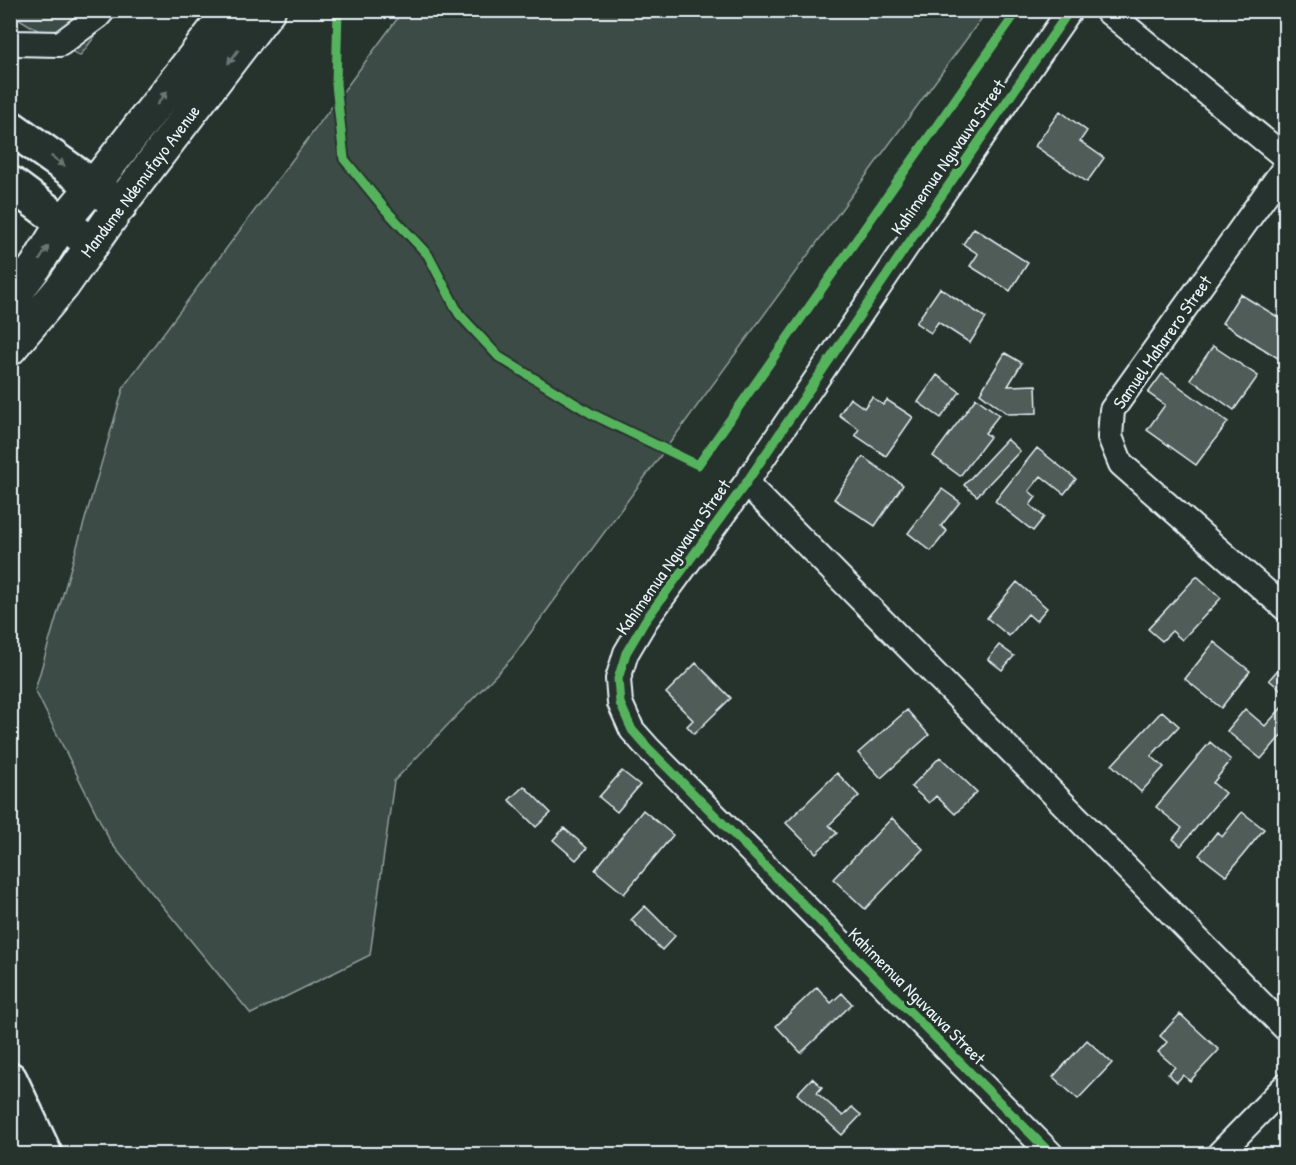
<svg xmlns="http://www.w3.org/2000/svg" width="1296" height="1165" viewBox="0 0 1296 1165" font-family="'Patrick Hand',sans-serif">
<rect width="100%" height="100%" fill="#26332d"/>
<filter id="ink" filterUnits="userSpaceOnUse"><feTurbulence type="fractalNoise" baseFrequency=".0167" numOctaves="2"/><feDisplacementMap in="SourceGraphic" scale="12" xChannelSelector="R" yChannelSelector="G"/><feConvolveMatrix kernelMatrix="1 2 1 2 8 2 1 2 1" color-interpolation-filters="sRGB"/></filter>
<g filter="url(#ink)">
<path fill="#3e4b47" stroke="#939ea0" stroke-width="1.5" d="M10,11H114L80,56L11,14Z
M403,11H987L512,658L394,781L370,955L251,1014L111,843L35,690L124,386Z"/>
<path fill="#505c59" stroke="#e8f1f8" stroke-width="1.5" d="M1060,111L1087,131L1080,141L1104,158L1087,182L1035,146Z
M974,228L1028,263L1010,291L970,266L978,254L963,244Z
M940,288L986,318L970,343L938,322L931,333L916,323Z
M1240,294L1286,322V354L1281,360L1222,323Z
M1213,346L1258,376L1234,410L1190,379Z
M1005,353L1022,363L1008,386L1036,385L1037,413L1008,414L980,393Z
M1162,374L1228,422L1196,465L1147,430L1165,405L1148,393Z
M937,375L960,392L941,418L918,402Z
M872,397L883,405L887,400L913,417L886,456L855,435L859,429L839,415L850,398L864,408Z
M976,398L999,415L985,433L990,437L960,476L933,456Z
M1007,439L1020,451L977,496L964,485Z
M1037,448L1076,479L1064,494L1041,476L1029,491L1036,497L1030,505L1044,517L1033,531L995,501Z
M863,457L903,485L875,526L834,499Z
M942,489L960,502L941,526L947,531L931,551L908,533Z
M1197,576L1221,598L1182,640L1172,631L1162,641L1148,629Z
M1017,582L1047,608L1036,621L1028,614L1009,636L987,618Z
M1214,642L1250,671L1221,708L1185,679Z
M999,645L1014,656L1002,670L988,659Z
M696,663L731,698L694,734L687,726L693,720L666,693Z
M1282,665L1286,668V694L1269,680Z
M1286,703V730L1261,759L1227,731L1245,709L1265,726Z
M907,710L929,735L881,778L858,753Z
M1162,711L1179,726L1151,756L1164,767L1141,792L1112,765Z
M1210,742L1231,760L1213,783L1225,793L1181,846L1173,839L1182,828L1156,807Z
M940,757L977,792L955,814L936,796L929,803L911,787Z
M622,771L640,785L617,812L599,797Z
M837,773L859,796L829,825L837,833L816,853L786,823Z
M524,786L551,813L536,827L509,800Z
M643,810L673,835L624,894L595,870Z
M1242,812L1264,829L1226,876L1199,855L1217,832L1222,837Z
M892,818L923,849L865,909L833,879Z
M564,828L587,848L576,860L553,840Z
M645,906L675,936L662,950L631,920Z
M817,987L831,1003L842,993L852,1004L801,1053L776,1026Z
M1180,1014L1219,1050L1190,1081L1183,1075L1177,1082L1168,1074L1175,1067L1158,1052L1167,1042L1160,1036Z
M1087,1040L1112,1063L1078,1099L1053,1077Z
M812,1078L822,1087L817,1093L843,1116L852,1107L861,1115L842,1135L797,1094Z"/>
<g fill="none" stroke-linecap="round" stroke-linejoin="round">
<defs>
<path id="minor" d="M1106,10L1286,158
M10,41L13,43L60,44L98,16L103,10
M1286,166L1112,410L1110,437L1121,464L1286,609
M746,483L1286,1029
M1051,1154L648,748L632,730L620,703L618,679L626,653L645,621L746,483L906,247L1070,10
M1219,1154L1286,1085"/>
<path id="major" d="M10,301L36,266L63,222L93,186L230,10
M10,349L63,286L120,205L269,10"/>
<path id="highway" d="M10,127L120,205
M10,183L92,244
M10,1079L45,1154
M10,1151L12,1154"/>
</defs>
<use href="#minor" stroke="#e8f1f8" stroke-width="28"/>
<use href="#major" stroke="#e8f1f8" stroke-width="36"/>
<use href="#highway" stroke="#e8f1f8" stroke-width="38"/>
<use href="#minor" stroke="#26332d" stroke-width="24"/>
<use href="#major" stroke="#26332d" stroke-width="32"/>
<use href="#highway" stroke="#26332d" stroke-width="33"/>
<defs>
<path id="cycleway" d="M338,10L336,84L344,159L385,209L428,255L459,314L499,357L592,414L698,465L1018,10
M1051,1154L648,748L632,730L620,703L618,679L626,653L645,621L746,483L906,247L1070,10"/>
</defs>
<use href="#cycleway" stroke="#26332d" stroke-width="13"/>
<use href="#cycleway" stroke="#56b35d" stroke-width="9"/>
</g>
<defs><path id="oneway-solid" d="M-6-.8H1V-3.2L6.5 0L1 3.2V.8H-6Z" transform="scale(1.5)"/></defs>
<g fill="#6a7674">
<use href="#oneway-solid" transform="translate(233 57) rotate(127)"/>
<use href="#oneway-solid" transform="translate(162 98) rotate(-52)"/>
<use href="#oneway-solid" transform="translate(58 161) rotate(36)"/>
<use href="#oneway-solid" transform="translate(44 253) rotate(-58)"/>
</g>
</g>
<g text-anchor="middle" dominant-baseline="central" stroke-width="6" stroke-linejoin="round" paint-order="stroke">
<g font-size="18" fill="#e8f1f8" stroke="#26332d">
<text transform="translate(948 157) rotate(-55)">Kahimemua Nguvauva Street</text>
<text transform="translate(140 181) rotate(-53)">Mandume Ndemufayo Avenue</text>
<text transform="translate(1162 342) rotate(-55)">Samuel Maharero Street</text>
<text transform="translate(673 557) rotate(-55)">Kahimemua Nguvauva Street</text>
<text transform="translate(917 996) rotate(45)">Kahimemua Nguvauva Street</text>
</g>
</g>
<rect width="1296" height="1165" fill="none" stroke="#26332d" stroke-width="36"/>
<rect x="18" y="18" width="1260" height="1129" fill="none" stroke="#e8f1f8" stroke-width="2" filter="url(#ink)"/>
</svg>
